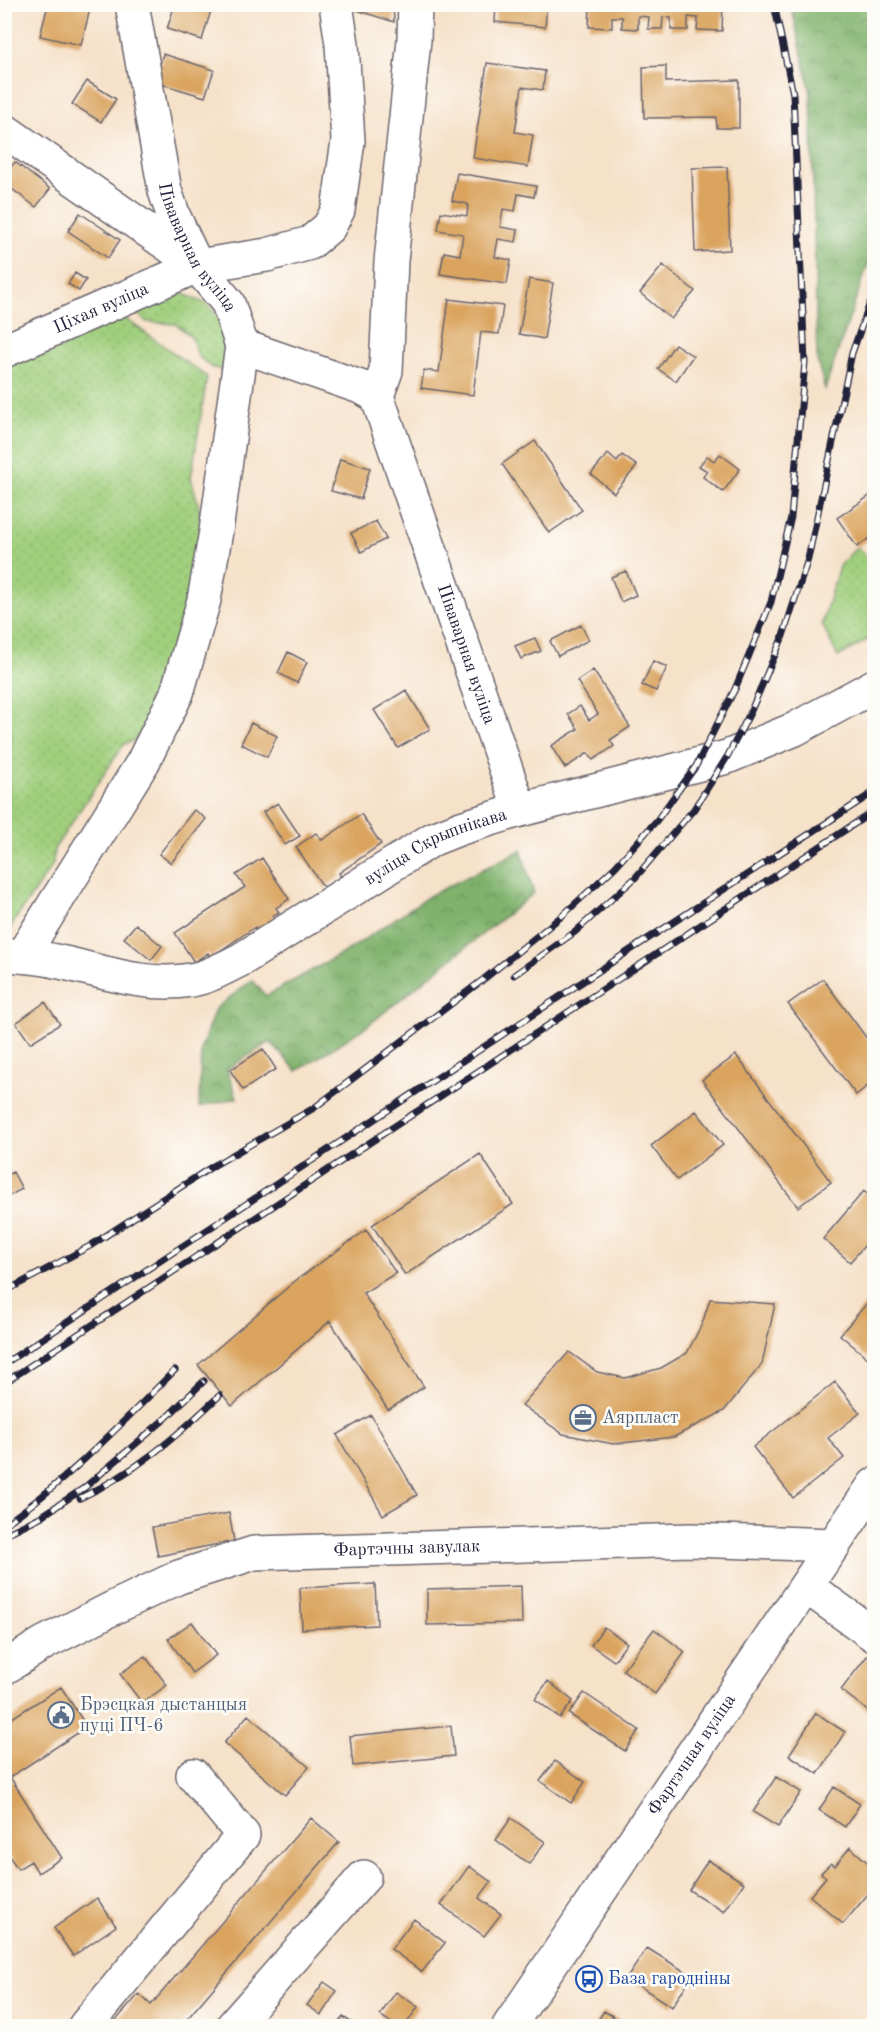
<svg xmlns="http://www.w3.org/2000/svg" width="879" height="2031" viewBox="0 0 879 2031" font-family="'Old Standard TT',serif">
<defs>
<pattern id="grass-dots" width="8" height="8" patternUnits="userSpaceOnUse" patternTransform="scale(1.5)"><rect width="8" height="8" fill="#a0cf7d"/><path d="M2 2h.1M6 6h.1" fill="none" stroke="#8ab16d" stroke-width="1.8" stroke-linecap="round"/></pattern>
<pattern id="forest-crowns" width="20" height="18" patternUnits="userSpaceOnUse" patternTransform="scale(1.5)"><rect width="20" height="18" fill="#80b26c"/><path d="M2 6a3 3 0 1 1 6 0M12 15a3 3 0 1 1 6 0" fill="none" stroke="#68905a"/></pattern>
</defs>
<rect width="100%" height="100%" fill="#fdfcf7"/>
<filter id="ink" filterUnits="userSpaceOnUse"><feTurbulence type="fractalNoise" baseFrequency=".0167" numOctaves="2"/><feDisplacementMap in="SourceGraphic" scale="12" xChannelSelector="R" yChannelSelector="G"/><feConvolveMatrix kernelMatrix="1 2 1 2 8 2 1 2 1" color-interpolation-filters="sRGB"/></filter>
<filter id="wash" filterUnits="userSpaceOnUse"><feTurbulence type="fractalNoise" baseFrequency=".008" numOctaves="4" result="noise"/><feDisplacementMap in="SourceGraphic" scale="24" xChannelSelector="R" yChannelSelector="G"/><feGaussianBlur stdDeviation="1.35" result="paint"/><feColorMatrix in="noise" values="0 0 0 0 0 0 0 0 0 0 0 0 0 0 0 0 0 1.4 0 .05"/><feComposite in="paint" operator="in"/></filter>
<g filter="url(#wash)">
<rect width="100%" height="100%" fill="#f6e1c9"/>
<path fill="url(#grass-dots)" stroke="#61785c" stroke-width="1.5" d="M181,293L207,304L222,322L230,340L225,371L211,367L199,357L191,337L176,324L147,322L128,306L155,294Z
M119,314L207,377L191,478L206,533L201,572L144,737L124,744L54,849L53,864L9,929L5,930V844L11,732L4,717V363Z
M857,547L874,564V636L838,657L822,624L839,566Z"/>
<path fill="url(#forest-crowns)" stroke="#516a54" stroke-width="1.5" d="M791,5H874V252L867,267L825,389L817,360L811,94Z
M521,850L534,893L366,1027L297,1071L270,1042L227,1069L237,1098L199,1107L201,1048L215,1009L252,980L266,996L350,949L429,896Z"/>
<path fill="#a0cf7d" stroke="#61785c" stroke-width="1.5" d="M5,717L11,732L5,844Z"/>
<g id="blocks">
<path fill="#daa45f" d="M175,4H213L202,40L167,29Z
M349,4H393L394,22L350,8Z
M496,4L547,5L545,27L495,22Z
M590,4H723L722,31L697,30L698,18L688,17V30H671V18L663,17L662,29H648L649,17L638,16V29L622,28V17H612V28L589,27Z
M48,5H91L81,45L40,36Z
M163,54L214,70L205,97L155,82Z
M487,63L545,71L543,90L522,87L515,132L533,135L528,167L473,158Z
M666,66V82L739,80V128H717L716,117L644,118L643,67Z
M87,81L116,99L101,122L72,104Z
M15,162L50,189L36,207L4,183V175Z
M727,167L730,250L695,252L692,168Z
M457,173L536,186L534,197L518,194L515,211L503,209L500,227L518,230L516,242L498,239L495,257L511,260L507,284L440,274L444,252L460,255L463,234L438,230L441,212L467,216L468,204L452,201Z
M80,213L120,240L108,258L68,231Z
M663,265L695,291L671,319L640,293Z
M75,273L86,280L79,291L68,284Z
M529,279L553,283L544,339L519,334Z
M449,299L503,306L499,334L481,332L473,395L421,388L424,370L439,372Z
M675,344L693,356L676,381L658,369Z
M535,441L582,510L549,533L502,464Z
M608,454L617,462L622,455L637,466L614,493L591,474Z
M720,454L740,469L723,492L703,477L707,471L699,466L707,456L714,461Z
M340,459L370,468L361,499L331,491Z
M874,493V535L857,547L837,518Z
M376,521L386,539L361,552L351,533Z
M626,571L636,595L621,602L611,577Z
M581,625L589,640L558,656L550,641Z
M535,638L541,651L521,659L515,646Z
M288,652L307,662L297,683L278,673Z
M653,661L667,667L656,691L642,685Z
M593,670L630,727L610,740L614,746L593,760L588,753L565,768L551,746L578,729L568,714L580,706L589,720L598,714L577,681Z
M406,690L430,729L398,748L374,710Z
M251,723L277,736L267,757L241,744Z
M278,803L300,836L285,845L263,812Z
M194,810L206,819L171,863L159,854Z
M361,814L381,844L339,873L341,876L324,888L296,847L316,833L322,840Z
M262,858L289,899L276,908L279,912L272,916L277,924L260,935L255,927L211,957L208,953L194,962L175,933L245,887L236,875Z
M136,924L162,946L151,960L124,938Z
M823,979L874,1048V1081L856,1095L788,1004Z
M45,1002L60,1024L30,1043L16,1023Z
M263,1049L276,1069L243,1090L230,1070Z
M736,1055L831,1182L798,1207L702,1080Z
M696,1111L723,1145L677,1180L651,1146Z
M480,1154L513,1204L405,1275L372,1225Z
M13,1172L22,1189L5,1198V1176Z
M864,1191L874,1200V1254L865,1245L850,1262L823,1239Z
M366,1230L396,1273L363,1293L424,1387L388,1410L330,1321L232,1406L198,1365L295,1281Z
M873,1296L874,1353L869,1359L840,1335Z
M710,1299L775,1304L762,1364L724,1411L674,1437L613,1444L563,1434L522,1405L569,1352L597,1372L625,1378L661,1368L687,1353L702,1324Z
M835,1382L860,1413L828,1438L844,1458L793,1498L753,1447Z
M371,1415L417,1495L383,1515L337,1435Z
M229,1513L234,1541L158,1556L152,1527Z
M375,1584L377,1625L302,1629L300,1588Z
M521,1586L522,1623L427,1625V1589Z
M192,1622L216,1655L192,1673L168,1639Z
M604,1627L627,1643L614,1661L591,1645Z
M654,1629L685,1652L655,1694L623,1670Z
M145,1656L167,1685L142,1703L120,1674Z
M867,1656L874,1661V1709L871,1713L841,1690Z
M548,1681L573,1701L560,1718L535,1699Z
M61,1687L87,1727L10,1777L62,1858L38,1873L31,1861L18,1869L4,1849V1723Z
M584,1693L639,1730L625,1751L569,1714Z
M816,1713L845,1732L818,1774L789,1755Z
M248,1715L309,1767L285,1795L224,1743Z
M451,1726L454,1756L353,1766L350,1736Z
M555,1761L585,1782L571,1803L540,1781Z
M776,1777L801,1792L778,1827L753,1812Z
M834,1787L860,1804L845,1827L819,1810Z
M311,1818L339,1842L181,2026H111L139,1994L151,2005Z
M511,1818L545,1842L529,1864L496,1840Z
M850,1847L874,1868V1887L843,1924L810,1896L826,1877L821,1873L831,1863L835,1866Z
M708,1860L744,1883L724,1912L689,1890Z
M469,1866L491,1882L479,1898L501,1914L484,1936L441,1905Z
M97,1898L116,1926L73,1956L54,1928Z
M414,1919L445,1943L422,1972L391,1949Z
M647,1948L692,1976L672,2007L627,1978Z
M324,1982L337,1991L321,2015L307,2005Z
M396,1992L418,2007L405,2026H396L380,2015Z
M604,2011L629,2026H594Z
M343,2017L357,2026H336Z"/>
</g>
</g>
<g filter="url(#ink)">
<use href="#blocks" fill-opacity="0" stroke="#6c656d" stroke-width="1.5"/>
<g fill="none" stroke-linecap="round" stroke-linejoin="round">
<defs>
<g id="minor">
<path id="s1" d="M132,4L165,191L174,217L197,266L228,303L242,346L363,388L377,396"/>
<path id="s2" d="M415,4L414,40L391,261L386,371L377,396L520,810"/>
<path d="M4,130L194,263"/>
<path id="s3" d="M4,351L197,266L267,255L310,243L329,227L338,210L348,141L342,44L336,4"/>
<path id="s4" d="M4,955C21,956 39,957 55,961C100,970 144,988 191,980C209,977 226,967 242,959L433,839L461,828L520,810L727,757L795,729L874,686"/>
<path d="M22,956L143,762L177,693L204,600L216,531L242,346"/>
<path d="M807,1587L874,1635"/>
<path id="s5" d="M4,1668L44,1643L115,1607L179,1577L254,1553L690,1540L834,1545"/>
<path d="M85,2026L243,1835L193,1775"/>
<path d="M233,2026L364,1877"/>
</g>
<g id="major">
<path id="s6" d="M509,2026L874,1485"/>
</g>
</defs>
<use href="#minor" stroke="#6c656d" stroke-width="36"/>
<use href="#major" stroke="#6c656d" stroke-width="36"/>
<use href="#minor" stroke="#fff" stroke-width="33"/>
<use href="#major" stroke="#fff" stroke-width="33"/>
<defs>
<path id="rail" d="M514,975L575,932L635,878L694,809L727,757L750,713L783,636L808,559L852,353L874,292
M4,1292L90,1246L213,1166L314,1108L484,979L563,915L615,867L657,820L696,766L735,689L771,602L791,517L805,362L793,94L774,4
M4,1364L629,951L874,792
M4,1383L874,811
M80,1498C136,1472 176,1437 220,1395
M4,1525C68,1480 121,1424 175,1370
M4,1535L42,1516L84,1488L166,1418L204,1381"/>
</defs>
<use href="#rail" stroke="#22223b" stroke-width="7"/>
<use href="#rail" stroke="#fdfcf7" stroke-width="4.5" stroke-dasharray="14" stroke-linecap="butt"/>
</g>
</g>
<defs>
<symbol id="office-ring" viewBox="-11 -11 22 22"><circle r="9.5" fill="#fdfcf7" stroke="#5c6f8a" stroke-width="1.5"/><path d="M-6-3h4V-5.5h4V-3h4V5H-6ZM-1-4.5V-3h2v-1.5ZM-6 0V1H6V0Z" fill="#5c6f8a"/></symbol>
<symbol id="civic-ring" viewBox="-11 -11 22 22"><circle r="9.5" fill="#fdfcf7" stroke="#5c6f8a" stroke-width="1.5"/><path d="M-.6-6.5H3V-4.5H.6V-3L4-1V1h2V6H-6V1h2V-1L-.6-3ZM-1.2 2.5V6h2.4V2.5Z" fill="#5c6f8a"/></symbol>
<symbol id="bus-ring" viewBox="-11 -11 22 22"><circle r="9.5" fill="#fdfcf7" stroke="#1a4fb4" stroke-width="1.5"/><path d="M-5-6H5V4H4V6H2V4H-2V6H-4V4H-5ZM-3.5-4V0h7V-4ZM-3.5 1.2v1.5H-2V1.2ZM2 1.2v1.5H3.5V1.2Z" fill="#1a4fb4"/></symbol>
</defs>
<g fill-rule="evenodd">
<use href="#office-ring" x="568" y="1403" width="30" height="30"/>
<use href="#civic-ring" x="46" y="1700" width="30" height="30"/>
<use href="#bus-ring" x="574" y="1964" width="30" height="30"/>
</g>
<g text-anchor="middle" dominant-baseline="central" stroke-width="5" stroke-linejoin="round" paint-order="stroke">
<g font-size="18" fill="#22223b" stroke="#fdfcf7">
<text stroke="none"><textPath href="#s1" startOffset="255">Піваварная вуліца</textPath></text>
<text stroke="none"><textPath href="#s3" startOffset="106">Ціхая вуліца</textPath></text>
<text stroke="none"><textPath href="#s2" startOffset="668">Піваварная вуліца</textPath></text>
<text stroke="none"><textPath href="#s4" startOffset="470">вуліца Скрыпнікава</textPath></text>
<text stroke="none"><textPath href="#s5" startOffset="429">Фартэчны завулак</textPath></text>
<text stroke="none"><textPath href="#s6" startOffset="327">Фартэчная вуліца</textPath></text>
</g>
<g font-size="18" fill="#4e5e75" stroke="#fdfcf7" text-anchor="start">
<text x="602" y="1418">Аярпласт</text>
<text x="80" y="1705">Брэсцкая дыстанцыя<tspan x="80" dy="21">пуці ПЧ-6</tspan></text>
</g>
<g font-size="18" fill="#164399" stroke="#fdfcf7" text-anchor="start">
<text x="608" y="1979">База гародніны</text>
</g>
</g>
<rect width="879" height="2031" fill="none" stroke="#fdfcf7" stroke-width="24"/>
</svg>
